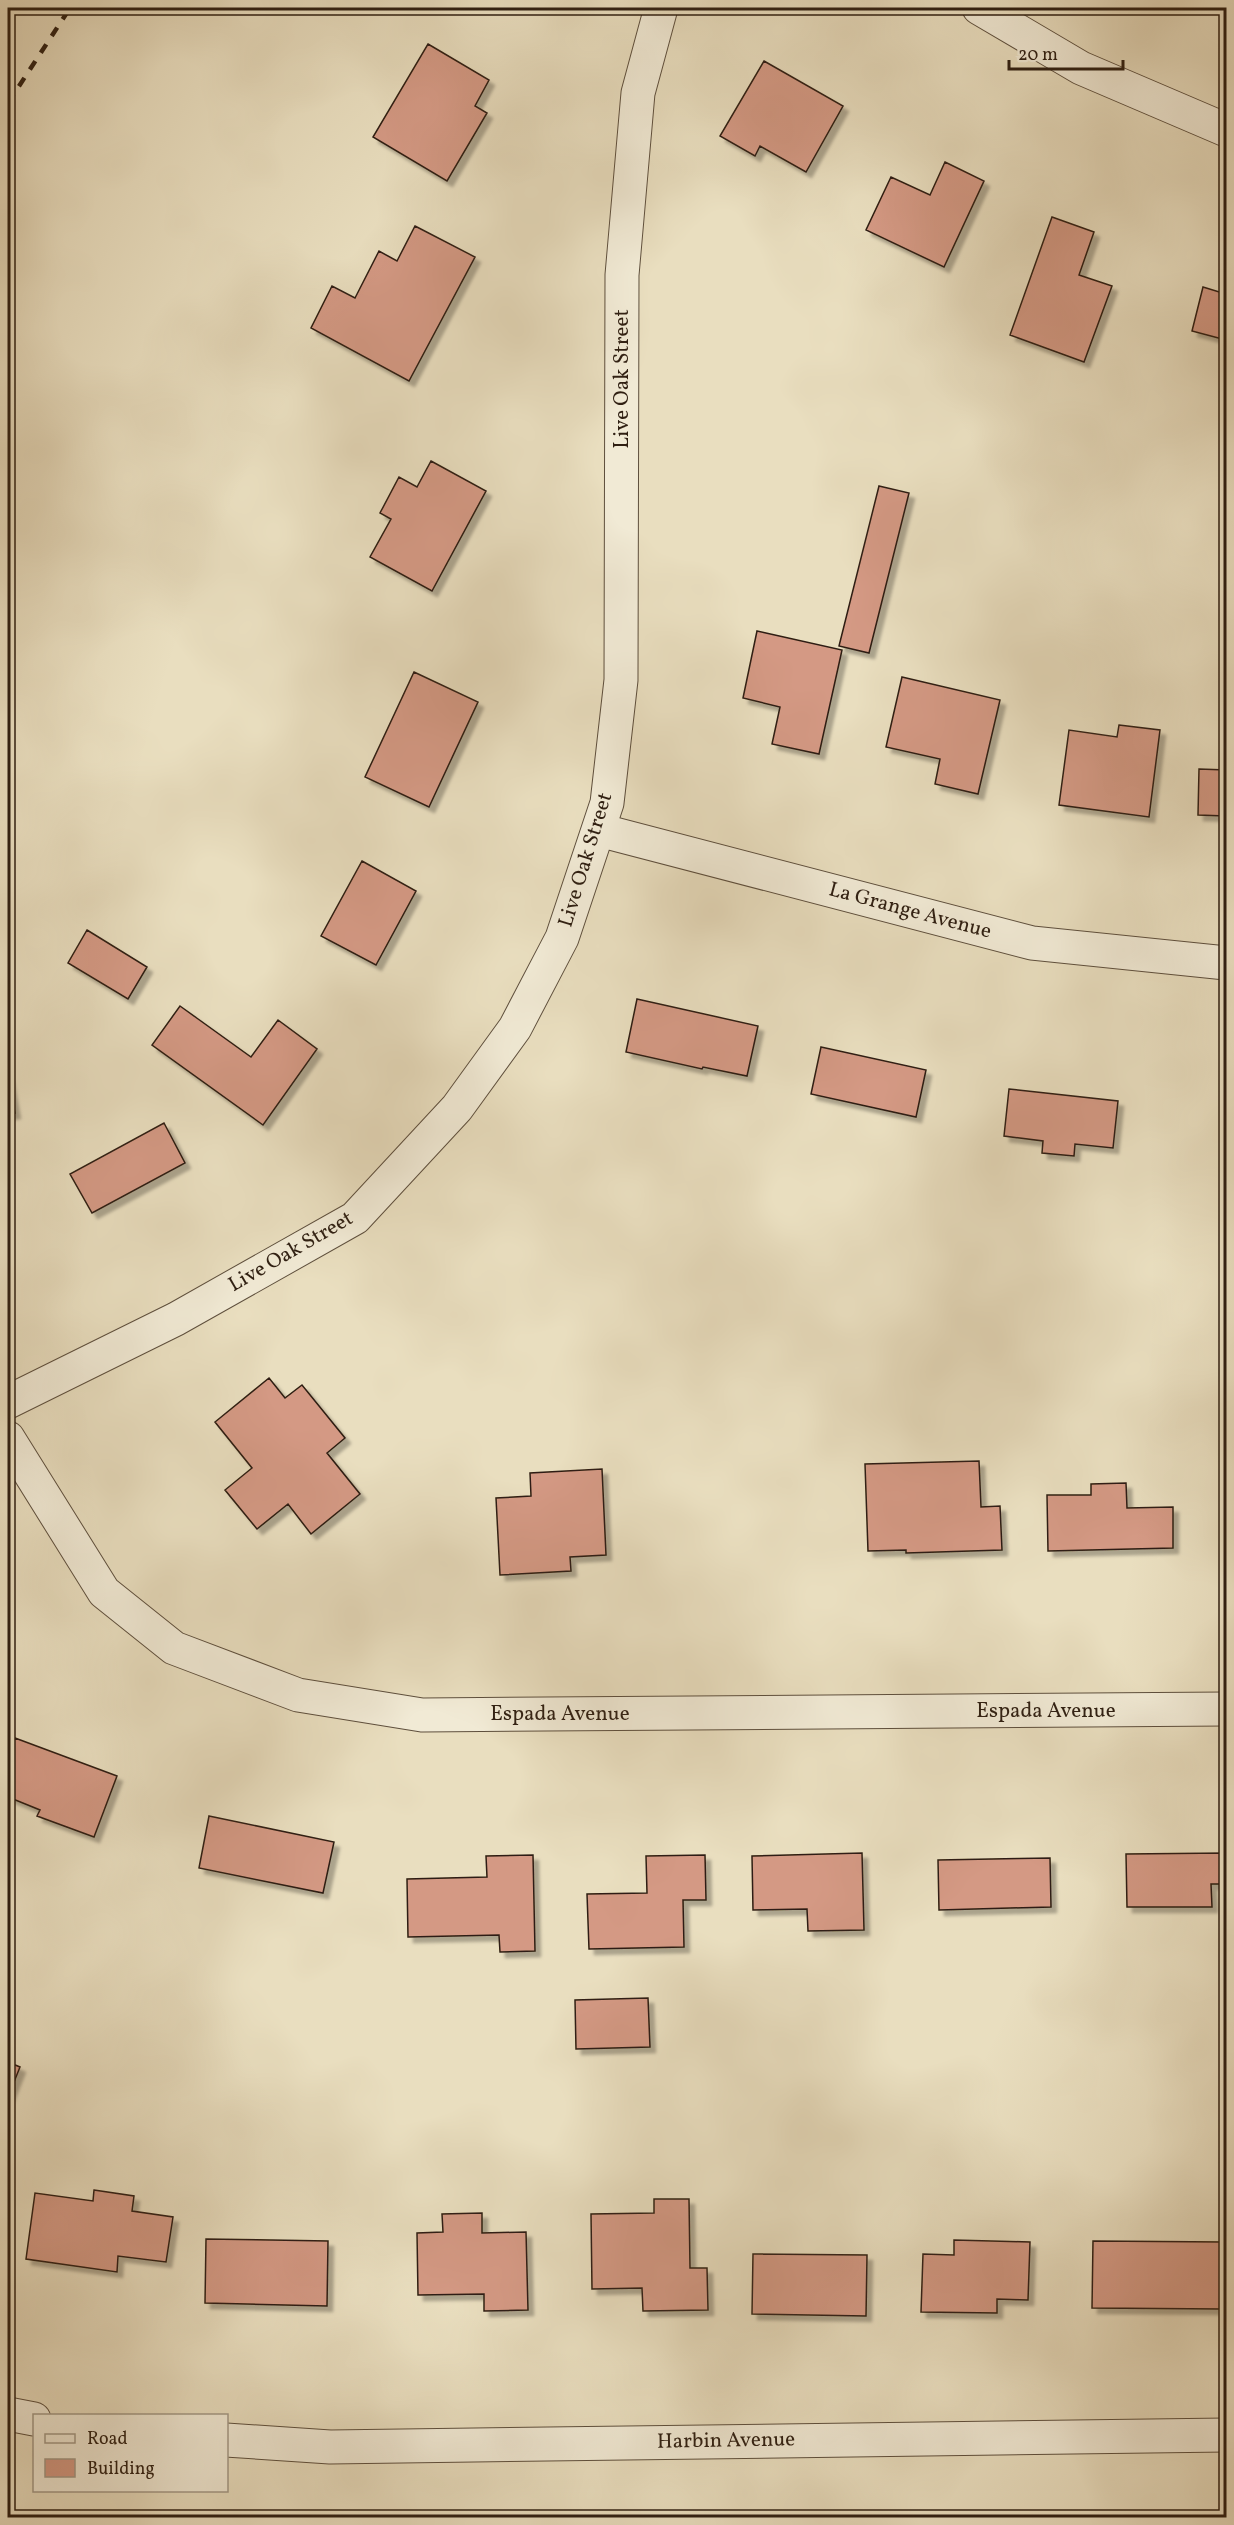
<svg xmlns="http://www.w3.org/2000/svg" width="1234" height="2525" viewBox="0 0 1234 2525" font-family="Vollkorn,serif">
<defs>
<filter id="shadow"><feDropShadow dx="5.5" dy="5.5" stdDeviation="1.5" flood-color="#0004"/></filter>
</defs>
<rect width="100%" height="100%" fill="#e9debf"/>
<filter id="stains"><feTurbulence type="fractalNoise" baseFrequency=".00333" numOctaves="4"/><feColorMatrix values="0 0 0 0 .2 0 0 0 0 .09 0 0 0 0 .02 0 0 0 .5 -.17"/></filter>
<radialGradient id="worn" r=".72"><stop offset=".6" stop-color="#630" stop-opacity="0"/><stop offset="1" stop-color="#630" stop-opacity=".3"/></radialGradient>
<path fill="#d49984" stroke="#2f1f12" stroke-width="1.5" filter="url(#shadow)" d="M428,44L489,80L475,106L487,113L447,181L373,137Z
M764,61L843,106L806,172L760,146L755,156L720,136Z
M945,162L984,181L944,267L866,230L891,177L930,195Z
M1052,217L1094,232L1079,275L1112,286L1084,362L1010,335Z
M415,226L475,257L409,381L311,328L332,286L355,298L379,251L397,261Z
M1203,287L1226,294V340L1192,331Z
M431,461L486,491L432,591L370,557L391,519L380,513L399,477L417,487Z
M879,486L909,493L869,653L839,646Z
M757,631L842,650L819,754L772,744L780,707L743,698Z
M414,672L478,702L429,807L365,777Z
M902,677L1000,700L978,794L935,784L940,759L886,747Z
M1119,725L1160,730L1149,817L1059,805L1069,730L1117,737Z
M1199,769L1226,770V816L1198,815Z
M362,861L416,891L376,965L321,936Z
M87,930L147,967L128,999L68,963Z
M637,999L758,1026L747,1076L703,1067L702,1069L626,1052Z
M180,1006L251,1057L278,1020L317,1049L263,1125L152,1045Z
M821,1047L926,1070L916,1117L811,1094Z
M8,1076L15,1113L8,1114Z
M1009,1089L1118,1101L1113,1148L1075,1144L1074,1156L1042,1153L1043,1141L1004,1136Z
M164,1123L185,1163L92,1213L70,1174Z
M269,1378L285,1398L302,1385L345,1438L327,1453L360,1494L311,1534L288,1504L257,1529L225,1490L252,1468L215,1422Z
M979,1461L981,1507L1000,1506L1002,1550L906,1553V1550L868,1551L865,1464Z
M602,1469L606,1555L570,1557L571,1571L500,1575L496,1498L531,1496L530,1473Z
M1126,1483L1127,1508L1173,1507V1548L1048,1551L1047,1495H1091V1484Z
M15,1738L117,1776L94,1837L37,1816L40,1810L8,1797V1758Z
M209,1816L334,1842L323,1893L199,1868Z
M862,1853L864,1930L808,1931L807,1909L753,1910L752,1856Z
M1226,1853V1884H1211L1212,1907H1127L1126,1854Z
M533,1855L535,1951L500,1952L499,1935L408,1937L407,1879L487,1877L486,1856Z
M705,1855L706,1900H683L684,1947L589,1949L587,1894L647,1893L646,1856Z
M1050,1858L1051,1907L939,1910L938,1860Z
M648,1998L650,2047L576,2049L575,2000Z
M8,2062L20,2067L8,2097Z
M94,2190L134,2196L132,2211L173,2217L166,2262L118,2256L117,2272L26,2259L35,2193L93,2201Z
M654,2199H689L690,2268H707L708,2310L643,2311L642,2288L592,2289L591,2214L654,2213Z
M482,2213V2233L526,2232L528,2310L484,2311V2294L418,2295L417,2233L443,2232L442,2214Z
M206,2239L328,2241L327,2306L205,2303Z
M954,2240L1030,2242L1028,2300L997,2299V2313L921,2312L923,2254L954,2255Z
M1093,2241L1223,2242L1222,2309L1092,2308Z
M753,2254L867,2255L866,2316L752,2314Z"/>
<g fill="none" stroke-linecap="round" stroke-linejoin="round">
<defs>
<path id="minor" d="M979,8L1081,68L1226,130
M599,830L1032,943L1226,963
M8,1402L176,1319L355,1218L457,1108L515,1028L562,938L607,803L621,680L622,275L638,93L661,8
M8,1438L104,1592L174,1648L298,1695L422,1715L1226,1709
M8,2414L34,2419
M226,2440L330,2447L1226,2435"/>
</defs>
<use href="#minor" stroke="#5e4f3d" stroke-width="35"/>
<use href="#minor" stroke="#f1ead5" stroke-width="33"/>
<path stroke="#2f1f12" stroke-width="4.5" stroke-dasharray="10 10" stroke-linecap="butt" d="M8,103L70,8"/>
</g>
<g text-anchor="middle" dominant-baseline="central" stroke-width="6" stroke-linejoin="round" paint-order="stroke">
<g font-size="21" fill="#2f1f12" stroke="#f1ead5">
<text transform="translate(622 379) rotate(-90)">Live Oak Street</text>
<text transform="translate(586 860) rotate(-73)">Live Oak Street</text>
<text transform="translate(910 911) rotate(15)">La Grange Avenue</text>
<text transform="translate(291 1252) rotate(-30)">Live Oak Street</text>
<text x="1046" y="1711">Espada Avenue</text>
<text x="560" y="1714">Espada Avenue</text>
<text transform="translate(726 2441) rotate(-1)">Harbin Avenue</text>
</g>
</g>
<rect width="1234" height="2525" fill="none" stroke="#e9debf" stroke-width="30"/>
<rect x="9" y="9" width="1216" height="2507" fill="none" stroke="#2f1f12" stroke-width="3"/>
<rect x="15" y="15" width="1204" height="2495" fill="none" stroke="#2f1f12" stroke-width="1.5"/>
<rect x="33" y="2414" width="195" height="78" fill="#f1ead5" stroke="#a39987" stroke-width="1.5"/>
<rect x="45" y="2434" width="30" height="9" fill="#f1ead5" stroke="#a39987" stroke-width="1.5"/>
<text x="87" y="2444" font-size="18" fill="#2f1f12">Road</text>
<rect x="45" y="2459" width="30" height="18" fill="#d49984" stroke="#a39987" stroke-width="1.5"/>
<text x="87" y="2474" font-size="18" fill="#2f1f12">Building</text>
<path d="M1009 60v9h114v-9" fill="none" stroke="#2f1f12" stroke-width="3"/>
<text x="1018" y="60" font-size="18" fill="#2f1f12" stroke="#f1ead5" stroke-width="4.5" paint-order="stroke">20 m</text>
<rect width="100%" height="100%" filter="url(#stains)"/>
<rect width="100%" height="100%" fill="url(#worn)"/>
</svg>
